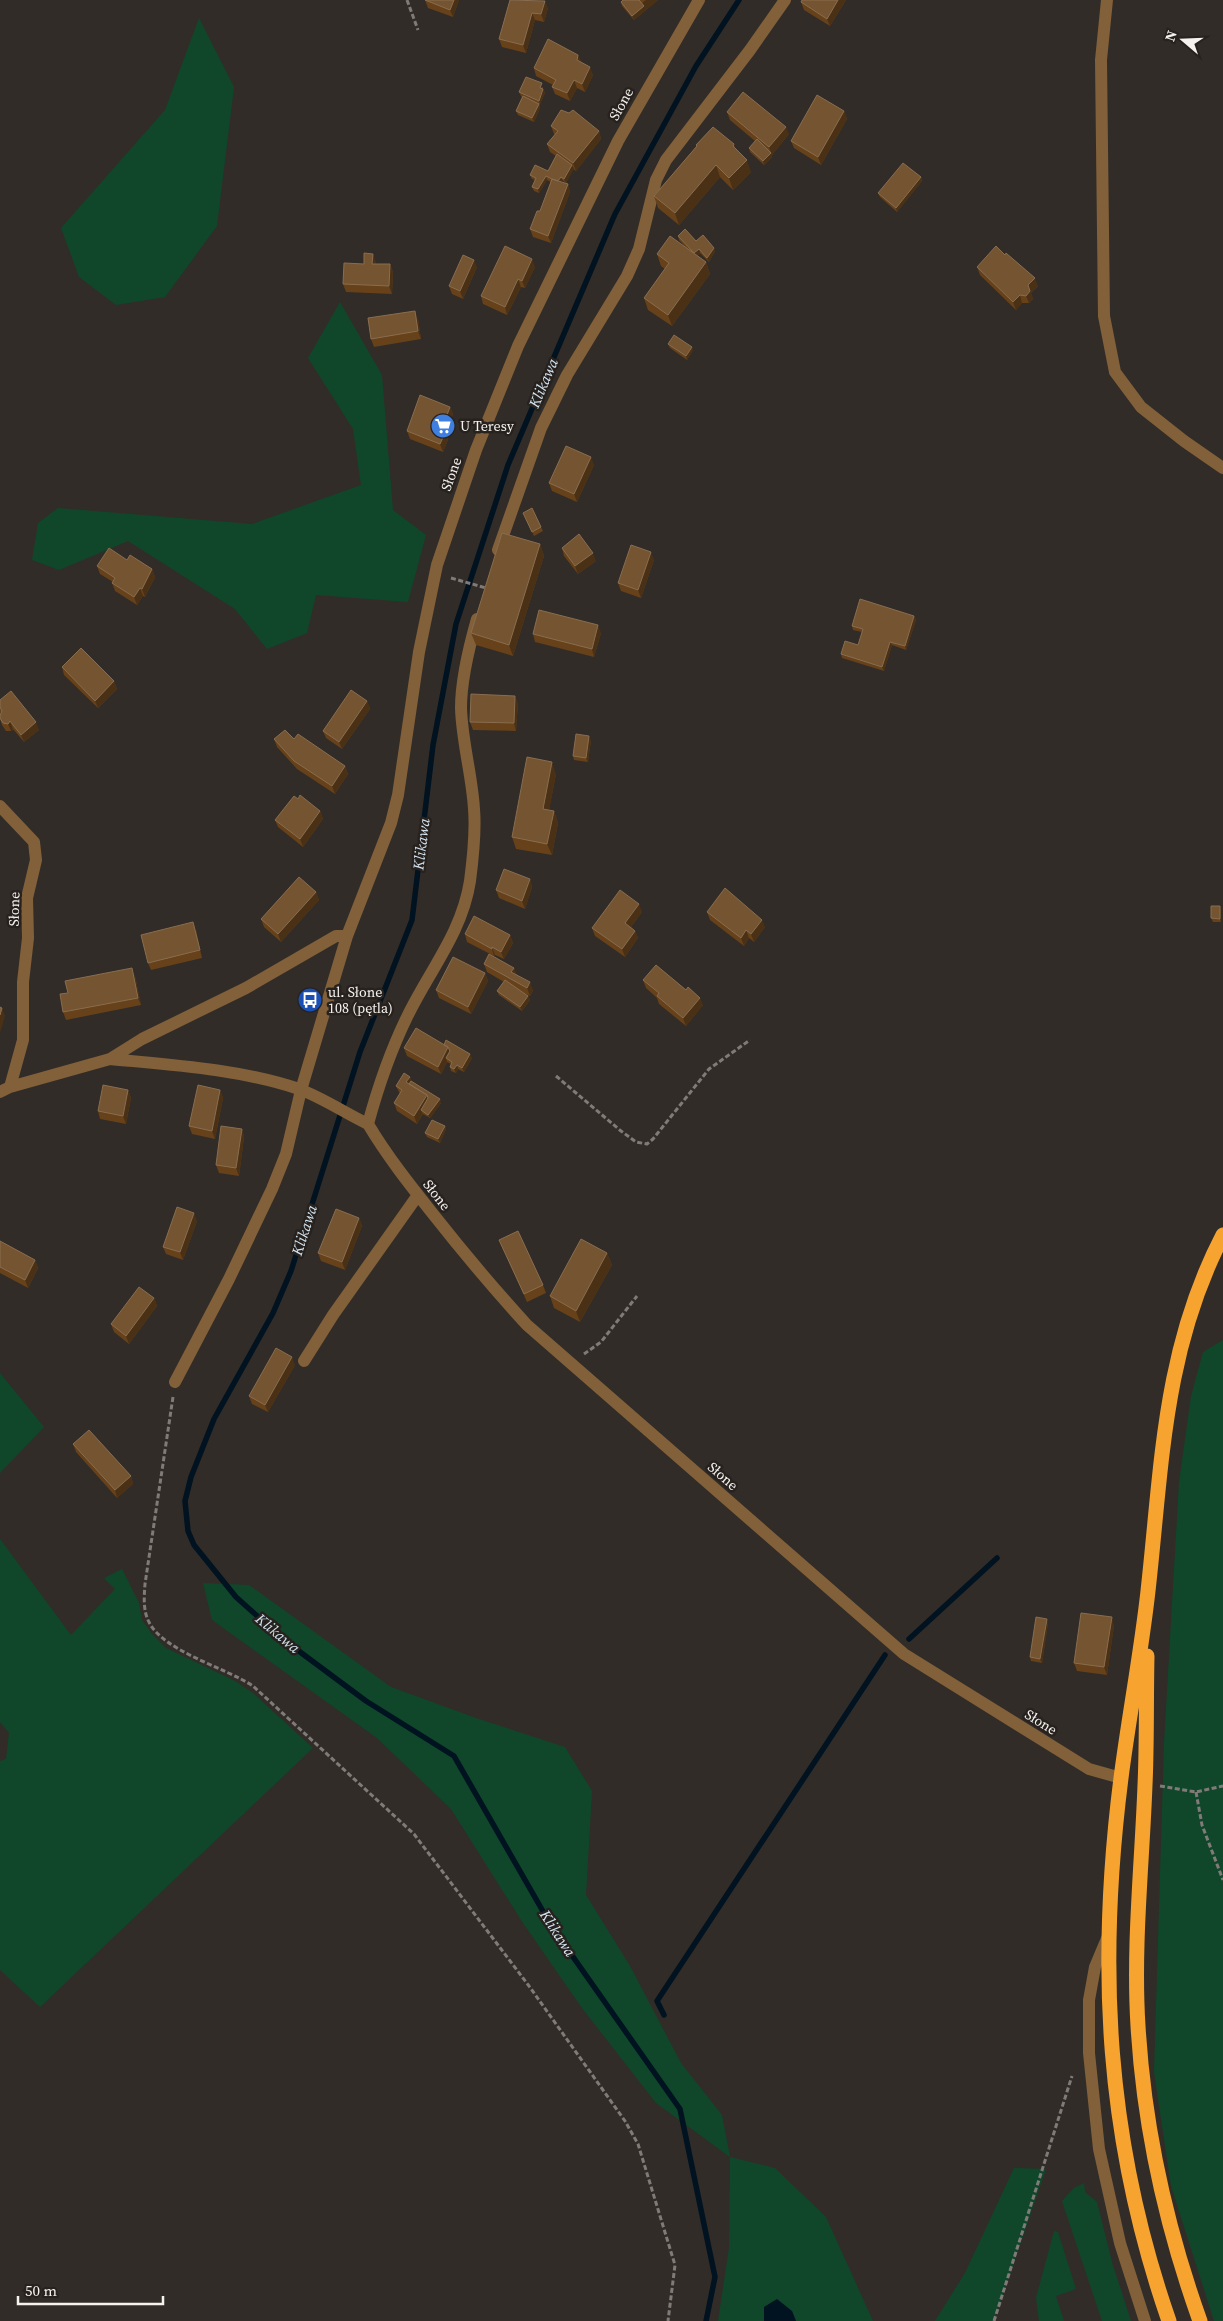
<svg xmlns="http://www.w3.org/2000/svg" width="1223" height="2321" viewBox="0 0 1223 2321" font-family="'Source Serif 4',serif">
<rect width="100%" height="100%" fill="#312c28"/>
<path fill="#10472a" d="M199,18L234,87L217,226L165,297L116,305L79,277L61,228L165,110Z
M340,302L382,375L393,510L426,535L408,602L316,595L307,633L267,649L235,609L128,541L59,570L32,560L38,523L58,508L252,524L361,485L353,429L308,358Z
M1223,1340V2321H1214L1171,2186L1154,2072L1164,1743L1179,1482L1191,1396L1203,1352Z
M0,1373L44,1427L0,1473Z
M0,1539L71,1635L115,1589L104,1578L122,1569L139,1603L142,1620L152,1634L166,1648L235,1681L253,1693L313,1748L40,2007L0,1970V1761L6,1759L9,1733L0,1722Z
M203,1583L249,1585L391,1687L476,1718L565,1747L592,1791L586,1895L630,1966L681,2063L722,2115L730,2157L775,2168L826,2217L873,2321H796L792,2311L764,2307V2321H718L729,2248L730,2157L656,2103L582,2008L523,1923L451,1809L377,1738L212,1620Z
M1014,2168L1046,2169L994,2321H935L965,2273Z
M1084,2183L1085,2192L1097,2202L1112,2262L1131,2321H1102L1062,2201L1074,2188Z
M1054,2231L1058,2232L1076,2289L1056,2296L1064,2321H1039L1036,2298Z"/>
<path fill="#011320" d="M777,2299L792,2311L796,2321H764V2307Z"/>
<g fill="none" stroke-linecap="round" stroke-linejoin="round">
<path stroke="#011320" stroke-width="5.5" d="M909,1639L997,1558
M664,2015L657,2001L885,1655
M706,2321L715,2277L680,2109L552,1927L454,1756L366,1701L284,1640L236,1597L194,1545L188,1531L185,1501L191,1477L214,1419L273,1313L291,1271L360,1052L412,920L433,745L456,624L508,465L615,214L696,66L739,0"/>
<path stroke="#807b78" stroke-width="3" stroke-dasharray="5 2.5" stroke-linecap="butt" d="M407,0L418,30
M451,578L486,588
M556,1076L621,1131L636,1142L647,1144L653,1139L709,1069L750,1040
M584,1354L601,1342L637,1296
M173,1397L145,1584C144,1597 143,1611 149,1622C163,1651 226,1668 253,1686L414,1834L529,1986L625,2121L638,2144L675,2265L668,2321
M1160,1786L1196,1792L1223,1786
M1196,1792L1202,1825L1223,1880
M994,2321L1072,2076"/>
<path stroke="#826039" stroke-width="12" d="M1107,0L1101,60L1104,316L1115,372L1141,407L1184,441L1223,468
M498,550L541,428L567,375L627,276L639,249L656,180L666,160L750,50L785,0
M0,806L34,842L36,860L27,898L28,938L23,982V1040L10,1087
M110,1059C173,1065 239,1069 299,1089C323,1098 345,1113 368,1124
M0,1092L10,1087L110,1059L142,1039L246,988L336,936H347
M368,1124C378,1087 390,1052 407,1017C429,971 462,933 470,881C473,858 476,832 474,809C472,775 462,742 461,708C461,679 469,647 477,619
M368,1124C387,1156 410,1185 433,1214C463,1252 494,1289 527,1325L904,1654L1089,1769L1121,1778
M304,1361L333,1315L418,1195
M175,1382L229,1279L272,1189L286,1154L301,1090L347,936L391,823L398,795L419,652L437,565L476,450L518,346L618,141L699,0
M1108,1936L1095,1967L1089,2000V2053L1099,2149L1120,2243L1145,2321"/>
<path stroke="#f7a32f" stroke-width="15" d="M1147,1656C1146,1699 1147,1742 1145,1785C1142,1865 1133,1946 1138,2026C1144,2127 1166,2226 1200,2321
M1169,2321C1106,2140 1097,1967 1121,1778C1129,1716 1141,1654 1148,1591C1162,1466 1163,1350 1223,1235"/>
</g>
<path fill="#66411a" d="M425,0H459L453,17L428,8Z
M510,0L548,8L544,22L535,20L526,53L502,47L499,39Z
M623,0H658L634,20L622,6L621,2Z
M802,0H846L830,26L804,10L801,2Z
M578,55L581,62L593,75L585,92L577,88L570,101L555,94L552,87L553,85L536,76L534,68Z
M543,87V89L545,93L540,104H539L540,108L534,122L518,115L516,111L522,97L521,96L519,92Z
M844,111L847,119L821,165L794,148L791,141Z
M727,112L789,134L772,155L771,154L772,157L764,165L750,152L749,148L755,141L730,120Z
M551,126L599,131L601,139L576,171L573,169L566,183L562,180L561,182L568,184L570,192L551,243L533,237L530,229L540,211L551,182L547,180L539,193L534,191L532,187L535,180L532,179L530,175L548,171L556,156L550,152L547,144L555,135L554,134Z
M734,144L735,149L751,172L733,190L720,177L679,225L658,208L654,196L696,147V145Z
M921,177L922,181L897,212L880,197L878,193Z
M678,236L696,241L715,251L709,262L700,253L697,256L706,262L710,274L672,326L648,310L644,298L665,269L661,266L657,254L687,249L679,240Z
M376,262L375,264H390L393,272L392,294L346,292L343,284L364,264Z
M477,267L463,299L452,294L449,286Z
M535,267L525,288L521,287L507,315L483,304L481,296Z
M977,267L1038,286L1031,293L1033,299L1029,303H1022L1016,310L980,275Z
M418,319L421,339L374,347L371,339Z
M668,344L693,350L687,360L670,348Z
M450,407L453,414L446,435L448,440L443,452L410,439L407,431Z
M594,465L577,502L552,491L549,483Z
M523,513L541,527L543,531L534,536Z
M540,544L544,556L513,656L476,645L471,633Z
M562,548L596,561L578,574L564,556Z
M127,560L152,569L155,577L145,597L143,596L137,605L115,591L112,583L113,582L100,574L97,566Z
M654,560L641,598L621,591L618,583Z
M914,616L916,620L906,650L892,645L884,671L842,658L841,654L858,645L862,632L853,630L852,626Z
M601,633L594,657L535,642L533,634Z
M62,667L114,681L117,689L98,708L64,675Z
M0,700L39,730L24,742L13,729L11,731H6L2,725L0,719V715L1,713L0,712Z
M367,701L370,709L342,749L326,738L323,731Z
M518,703L516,731L473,730L470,722Z
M274,739H294L345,766L348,774L335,794L297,769L277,747Z
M591,740L588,762L574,760L573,756Z
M556,774L549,810L554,811L558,823L552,855L516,849L512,837Z
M298,799L320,811L323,819L303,847L278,827L275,820Z
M530,879L532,887L525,909L499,898L496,890Z
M316,892L319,900L281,942L264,927L261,919Z
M1221,910V922H1213L1211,918Z
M642,912L631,927L635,931L638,938L625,957L595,936L592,928Z
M707,912L765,927L754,942L749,938L744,946L710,920Z
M196,930L202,958L151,970L148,963Z
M465,934L510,935L513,943L504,959L495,955L494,956L467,942Z
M484,964L514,968L516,974L533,990L530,996L520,991L528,996L530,1000L522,1011L499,995L497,991L504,982L487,972Z
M485,973L488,981L471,1014L439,998L436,990Z
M135,976L141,1005L66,1020L63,1012L68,993Z
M643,980L703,1005L686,1026L659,1004L657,998L646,988Z
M444,1045L472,1058L464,1072L458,1069L456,1073L451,1071L450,1067L451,1064L447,1062L441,1074L407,1056L404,1048Z
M410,1077L411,1081L441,1103L430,1118L423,1114L417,1124L397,1111L394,1103L400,1094L396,1086Z
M128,1090L131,1098L126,1124L100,1119L98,1111Z
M220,1090L223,1098L215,1139L192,1134L189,1126Z
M445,1126L446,1129L440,1143L427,1137L425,1133Z
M242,1129L244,1137L239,1176L219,1173L216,1165Z
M359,1218L362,1226L345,1270L321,1261L318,1253Z
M197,1221L183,1260L166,1254L163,1247Z
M499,1240L543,1285L546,1293L527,1302Z
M0,1241L35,1260L38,1268L28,1288L0,1273Z
M607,1253L612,1265L580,1322L554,1308L550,1296Z
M154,1298L157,1306L129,1344L114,1332L111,1324Z
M295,1365L268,1412L252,1404L249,1396Z
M73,1444L131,1476L133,1484L117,1498L76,1452Z
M1048,1623L1042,1663L1031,1661L1030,1657Z
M1114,1625L1107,1675L1077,1671L1074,1663Z"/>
<path fill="#4a3116" d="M454,0H459L453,17L450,10Z
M646,0H658L634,20L632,16L644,6L642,3Z
M838,0H846L830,26L827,19Z
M545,1L548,8L544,22L541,14Z
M532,13L535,20L526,53L523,45Z
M578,55L581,63L577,60Z
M590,67L593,75L585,92L582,84Z
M574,80L577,88L570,101L567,93Z
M543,89L545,93L540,104L539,101Z
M539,104L540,108L534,122L532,118Z
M844,111L847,119L821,165L818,157Z
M786,127L789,134L772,155L769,147Z
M599,131L601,139L576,171L573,163Z
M771,153L772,157L764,165L763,161Z
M747,160L751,172L733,190L729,178Z
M572,165L574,169L566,183L564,179Z
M716,165L720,177L679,225L675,213Z
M546,176L547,180L539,193L538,189Z
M561,177L562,180L559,186L557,182Z
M921,177L922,181L897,212L896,208Z
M568,184L570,192L551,243L548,236Z
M714,248L715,251L709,262L707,258Z
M699,249L700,253L695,257L694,253Z
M373,254L376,262L375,272L372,264Z
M532,259L535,267L525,288L522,281Z
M474,260L477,267L463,299L460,291Z
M706,262L710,274L672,326L668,315Z
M390,264L393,272L392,294L389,286Z
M1035,278L1038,286L1031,293L1033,299L1029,303L1026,296L1028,285Z
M518,279L521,287L507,315L505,307Z
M1020,295L1022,303L1016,310L1013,302Z
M415,311L418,319L421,339L418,331Z
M692,347L693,350L687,360L686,356Z
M450,407L453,414L446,435L448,440L443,452L440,444L441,431Z
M591,457L594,465L577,502L574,494Z
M540,544L544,556L513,656L509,645Z
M651,552L654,560L641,598L638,590Z
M593,553L596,561L578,574L575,566Z
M152,569L155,577L145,597L142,589Z
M140,588L143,596L137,605L134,597Z
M914,616L916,620L906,650L905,646Z
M598,625L601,633L594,657L592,649Z
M890,642L892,645L884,671L882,667Z
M114,681L117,689L98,708L95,701Z
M515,696L518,703L516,731L514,723Z
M367,701L370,709L342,749L339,742Z
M10,721L13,729L11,731L8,724Z
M36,722L39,730L24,742L21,735Z
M589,736L591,740L588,762L586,758Z
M552,762L556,774L547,821L543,809Z
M345,766L348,774L335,794L332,786Z
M320,811L323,819L303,847L300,839Z
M554,811L558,823L552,855L547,844Z
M530,879L532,887L525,909L522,901Z
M316,892L319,900L281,942L278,934Z
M639,904L642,912L628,931L625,923Z
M1220,906L1221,910V922L1220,919Z
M762,920L765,927L754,942L751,934Z
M193,922L196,930L202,958Z
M746,930L749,938L744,946L741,938Z
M635,931L638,938L625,957L622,949Z
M510,935L513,943L504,959L501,952Z
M492,947L495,955L494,956L492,949Z
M132,968L135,976L141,1005L138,998Z
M514,968L517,976L511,972Z
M485,973L488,981L471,1014L468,1007Z
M530,982L533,990L530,996L527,988Z
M528,996L530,1000L522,1011L520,1007Z
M700,998L703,1005L686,1026L683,1018Z
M2,1008L5,1016L0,1033V1015Z
M448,1047L451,1055L446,1058L447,1062L441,1074L438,1067Z
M470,1054L472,1058L464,1072L462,1068Z
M457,1065L458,1069L456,1073L454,1069Z
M410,1077L412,1085L411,1088L406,1082Z
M128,1090L131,1098L126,1124L123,1116Z
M220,1090L223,1098L215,1139L212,1131Z
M427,1095L430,1102L421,1110L423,1114L417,1124L414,1116Z
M440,1099L441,1103L430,1118L428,1115Z
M445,1126L446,1129L440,1143L438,1139Z
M242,1129L244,1137L239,1176L236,1168Z
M194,1213L197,1221L183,1260L180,1252Z
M359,1218L362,1226L345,1270L342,1262Z
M607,1253L612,1265L580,1322L576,1311Z
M35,1260L38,1268L28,1288L25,1280Z
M154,1298L157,1306L129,1344L126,1336Z
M292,1357L295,1365L268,1412L265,1405Z
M131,1476L133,1484L117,1498L115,1490Z
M1112,1617L1114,1625L1107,1675L1104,1667Z
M1047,1619L1048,1623L1042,1663L1040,1659Z"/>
<path fill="#755431" stroke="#896d4f" d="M425,0H454L450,10Z
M510,0L545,1L541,14L532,13L523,45L499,39Z
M623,0H639L644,6L632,16L621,2Z
M802,0H838L827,19L801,2Z
M548,39L578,55L577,60L590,67L582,84L574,80L567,93L552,87L556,80L534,68Z
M526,77L542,83L540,88L543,89L539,101L519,92Z
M743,92L786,127L769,147L727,112Z
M817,95L844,111L818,157L791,141Z
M523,96L539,104L532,118L516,111Z
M561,110L569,113L573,110L599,131L573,163L547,144L558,131L551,126Z
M713,127L734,144L733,146L747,160L729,178L716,165L675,213L654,196L697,146L696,145Z
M757,139L771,153L763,161L749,148Z
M557,154L572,165L564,179L561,177L558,181L552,179L546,176L538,189L532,187L536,178L530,175L535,165L548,171Z
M903,163L921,177L896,208L878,193Z
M552,179L568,184L548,236L530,229L537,211H540Z
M685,229L696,241L703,235L714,248L707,258L699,249L694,253L678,236Z
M670,236L706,262L668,315L644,298L669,263L657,254Z
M505,246L532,259L522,281L518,279L505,307L481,296Z
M996,246L1005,255L1006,253L1035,278L1028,285L1030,291L1026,296L1020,295L1013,302L977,267Z
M364,253L373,254L372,264H390L389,286L343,284L344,263L364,264Z
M463,255L474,260L460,291L449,286Z
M415,311L418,331L371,339L368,318Z
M674,335L692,347L686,356L668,344Z
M420,395L450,407L441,431L445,433L440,444L407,431Z
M566,446L591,457L574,494L549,483Z
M532,508L541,527L532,532L523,513Z
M502,533L540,544L509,645L471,633Z
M579,534L593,553L575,566L562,548Z
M631,545L651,552L638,590L618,583Z
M109,548L127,560L130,555L152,569L142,589L140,588L134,597L112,583L115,578L97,566Z
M860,599L914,616L905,646L890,642L882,667L841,654L845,641L858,645L863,629L852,626Z
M539,610L598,625L592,649L533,634Z
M81,648L114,681L95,701L62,667Z
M351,690L367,701L339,742L323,731Z
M11,691L36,722L21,735L10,721L8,724L3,723L0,718V715L2,711L0,707V700Z
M471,694L515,696L514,723L470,722Z
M285,730L294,739L298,734L345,766L332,786L294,761L274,739Z
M576,734L589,736L586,758L573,756Z
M527,757L552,762L543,809L554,811L547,844L512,837Z
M300,795L320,811L300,839L275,820L294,796L298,799Z
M504,869L530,879L522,901L496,890Z
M299,877L316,892L278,934L261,919Z
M725,888L762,920L751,934L746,930L741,938L707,912Z
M620,890L639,904L625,923L635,931L622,949L592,928Z
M1211,906H1220V919L1211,918Z
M474,916L510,935L501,952L492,947V949L465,934Z
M193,922L200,950L148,963L141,935Z
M489,954L514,968L511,972L530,982L527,988L484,964Z
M453,957L485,973L468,1007L436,990Z
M656,965L686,990L688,987L700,998L683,1018L657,996L659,993L643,980Z
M132,968L138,998L63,1012L60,994L68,993L65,981Z
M505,980L528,996L520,1007L497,991Z
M0,1007L2,1008L0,1015Z
M416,1028L448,1047L438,1067L404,1048Z
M446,1040L470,1054L462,1068L457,1065L454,1069L450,1067L452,1062L446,1058L450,1051L448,1047L444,1045Z
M404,1073L410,1077L406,1082L427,1095L414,1116L394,1103L402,1090L396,1086Z
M411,1081L440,1099L428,1115L421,1110L428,1098L427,1095L409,1084Z
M103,1085L128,1090L123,1116L98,1111Z
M198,1085L220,1090L212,1131L189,1126Z
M432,1120L445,1126L438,1139L425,1133Z
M221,1126L242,1129L236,1168L216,1165Z
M177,1207L194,1213L180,1252L163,1247Z
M336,1209L359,1218L342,1262L318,1253Z
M518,1231L543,1285L524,1294L499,1240Z
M581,1239L607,1253L576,1311L550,1296Z
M0,1241L35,1260L25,1280L0,1267Z
M139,1287L154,1298L126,1336L111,1324Z
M276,1348L292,1357L265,1405L249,1396Z
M89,1430L131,1476L115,1490L73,1444Z
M1081,1613L1112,1617L1104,1667L1074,1663Z
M1036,1617L1047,1619L1040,1659L1030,1657Z"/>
<defs>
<symbol id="supermarket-disc" viewBox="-11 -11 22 22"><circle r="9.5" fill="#3f7fe0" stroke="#27221e"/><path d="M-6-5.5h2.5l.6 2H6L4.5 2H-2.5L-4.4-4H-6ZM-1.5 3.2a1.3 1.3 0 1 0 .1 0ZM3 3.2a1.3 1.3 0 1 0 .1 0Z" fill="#fff"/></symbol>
<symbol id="bus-disc" viewBox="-11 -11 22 22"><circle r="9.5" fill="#1a4fb4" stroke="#27221e"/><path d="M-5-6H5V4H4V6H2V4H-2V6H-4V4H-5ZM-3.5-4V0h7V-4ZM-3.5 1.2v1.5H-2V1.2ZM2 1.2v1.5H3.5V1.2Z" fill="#fff"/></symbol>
</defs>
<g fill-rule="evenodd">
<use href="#supermarket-disc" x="429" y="412" width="28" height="28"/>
<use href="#bus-disc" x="296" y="986" width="28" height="28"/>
</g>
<g text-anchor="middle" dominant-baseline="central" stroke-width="5" stroke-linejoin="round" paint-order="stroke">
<g font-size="14" fill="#f5f2ef" stroke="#27221e">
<text transform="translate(621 104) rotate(-61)">Słone</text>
<text transform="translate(451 474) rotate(-70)">Słone</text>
<text transform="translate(14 909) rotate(-88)">Słone</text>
<text transform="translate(437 1195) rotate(52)">Słone</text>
<text transform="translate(723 1476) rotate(41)">Słone</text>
<text transform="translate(1041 1722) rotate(32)">Słone</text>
</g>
<g font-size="14" fill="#f5f2ef" stroke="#27221e" text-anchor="start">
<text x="460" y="426">U Teresy</text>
<text x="328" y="992">ul. Słone<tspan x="328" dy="16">108 (pętla)</tspan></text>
</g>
<g font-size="15" font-style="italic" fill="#d4e5f2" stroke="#27221e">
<text transform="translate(543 383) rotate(-67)">Klikawa</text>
<text transform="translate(421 844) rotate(-83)">Klikawa</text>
<text transform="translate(304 1230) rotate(-72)">Klikawa</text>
<text transform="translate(278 1633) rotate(40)">Klikawa</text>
<text transform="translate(558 1933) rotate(57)">Klikawa</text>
</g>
</g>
<g transform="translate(1183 40) rotate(289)" stroke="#27221e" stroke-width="4" paint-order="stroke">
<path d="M0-4L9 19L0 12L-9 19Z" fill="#f5f2ef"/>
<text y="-8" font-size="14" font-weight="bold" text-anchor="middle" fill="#f5f2ef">N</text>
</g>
<path d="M18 2296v8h145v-8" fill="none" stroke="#f5f2ef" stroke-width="2.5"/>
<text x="25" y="2296" font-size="15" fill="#f5f2ef" stroke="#27221e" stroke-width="4" paint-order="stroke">50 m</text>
</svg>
